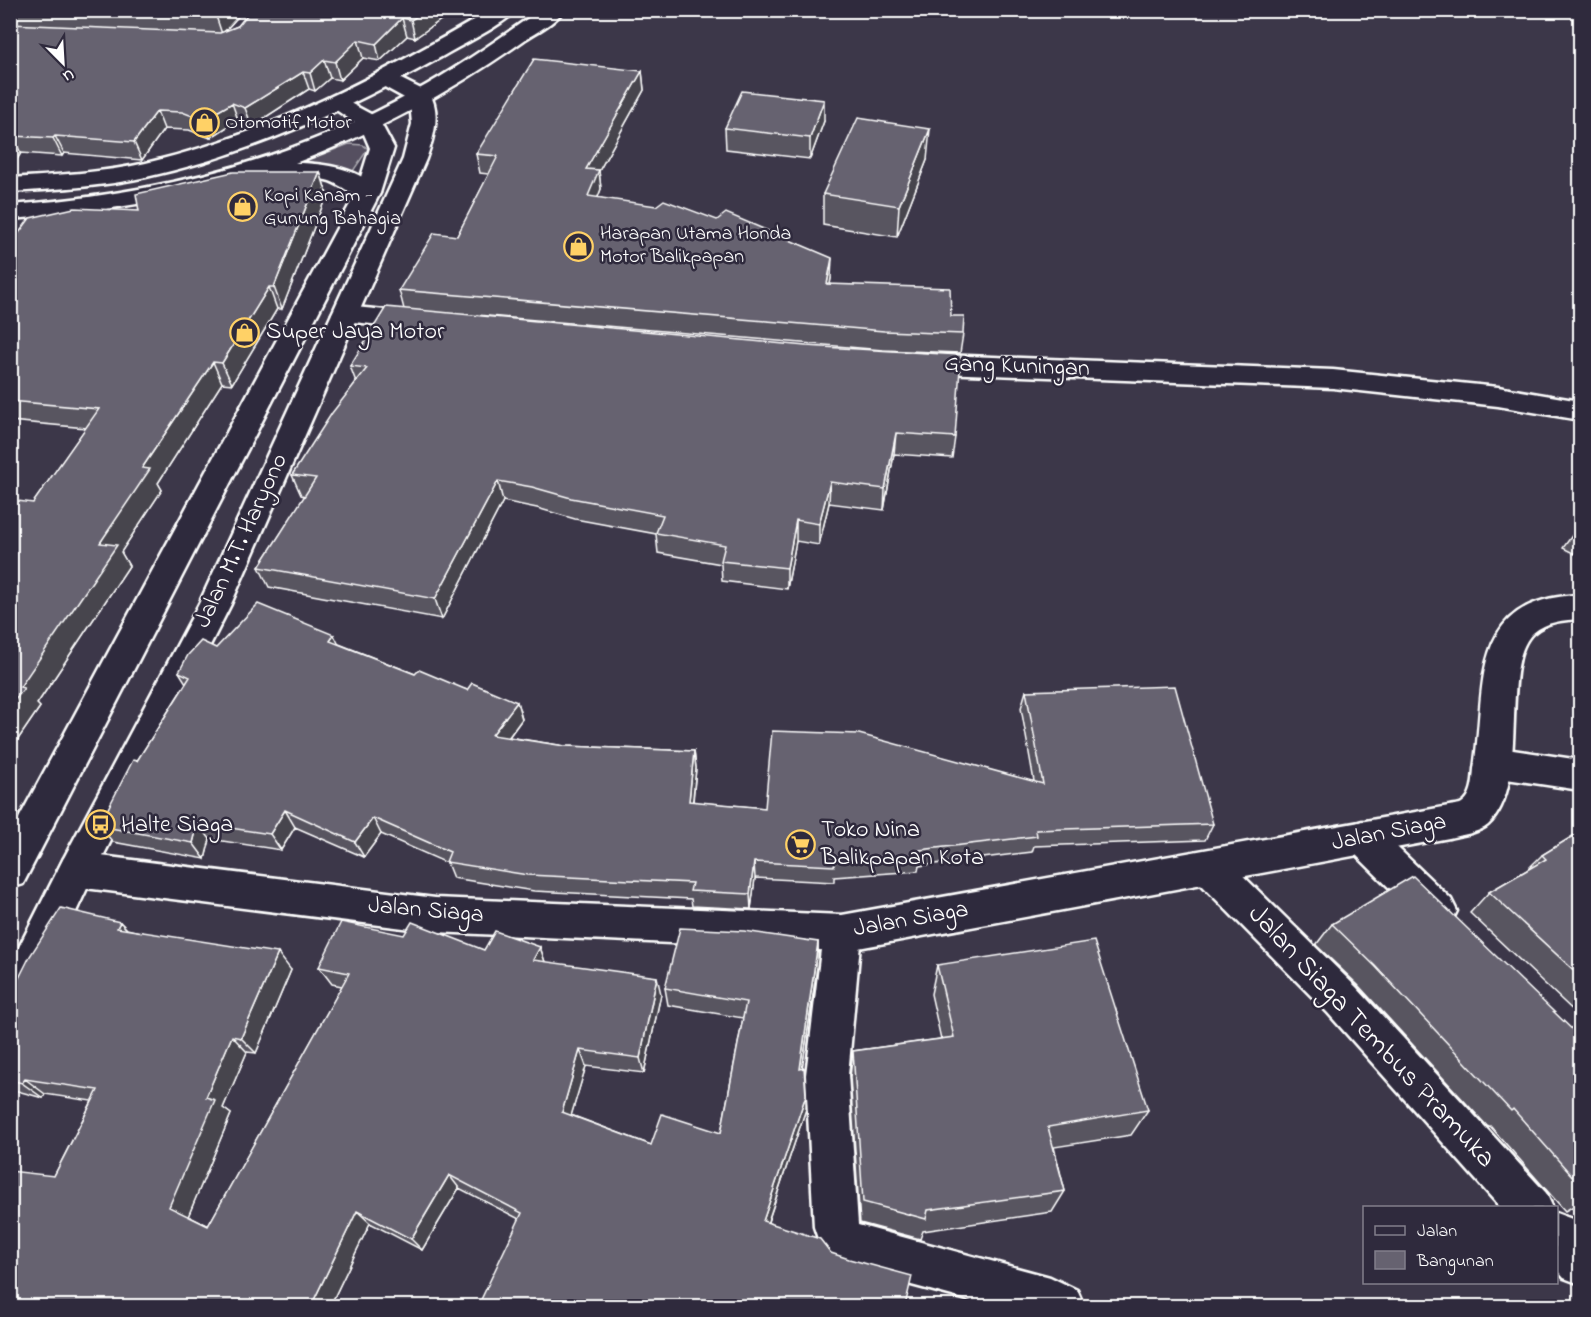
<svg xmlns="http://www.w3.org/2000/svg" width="1591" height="1317" viewBox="0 0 1591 1317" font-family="'Indie Flower',sans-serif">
<rect width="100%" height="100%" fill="#3c3749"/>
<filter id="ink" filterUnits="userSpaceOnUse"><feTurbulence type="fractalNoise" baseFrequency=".0167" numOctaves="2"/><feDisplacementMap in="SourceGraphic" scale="12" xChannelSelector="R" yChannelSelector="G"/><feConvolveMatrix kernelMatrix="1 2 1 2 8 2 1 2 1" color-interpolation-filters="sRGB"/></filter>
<g filter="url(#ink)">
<path fill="#555060" stroke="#aaa8b0" stroke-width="1.5" d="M349,144L363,145L368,149L351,174L295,165Z"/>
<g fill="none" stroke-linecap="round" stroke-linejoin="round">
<defs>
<path id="street" d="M345,306L425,314L434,316L438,322L434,328L425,330L336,320L332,314L336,308Z
M916,354L1333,370L1498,387L1580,401V420L1498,406L1333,388L916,372L906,369L902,363L906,357Z
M1493,747L1580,760V790L1493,777L1481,772L1476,762L1481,752Z
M1362,821L1375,826L1451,899L1457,911L1451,923L1438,928L1425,923L1349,848L1344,837L1349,826Z
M1210,851L1223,856L1356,987L1546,1193L1553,1208H1501L1328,1013L1197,880L1191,868L1197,856Z
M842,915L856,920L861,933L848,1075L858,1225L1050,1277L1077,1290L1084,1306H990L848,1268L832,1262L823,1253L814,1227L806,1075L823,933L828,920Z
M1556,1213L1572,1219L1580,1229V1284L1564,1278L1556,1269Z"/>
<path id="secondary" d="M1580,595V619C1564,620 1547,621 1533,633C1498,665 1532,784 1488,825C1479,833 1460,835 1449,838L842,951L435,932L77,887L64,882L58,870L64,858L77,853L435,898L842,915L1449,806C1453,805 1459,805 1462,803C1473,796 1473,780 1474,769C1487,685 1467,599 1580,595Z"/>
<path id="primary" d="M387,72L429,93C442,112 433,140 426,159L231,604L90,882L24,1022L10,1027V965L64,858L199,604L403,159L412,124L410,101L379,84L376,79L379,74Z
M337,96L378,118L394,148L380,193L23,884L10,888V835L356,193L370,148L361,127L326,103L329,98Z"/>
<path id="highway" d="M491,10H516C507,23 458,47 443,56C349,108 252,154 146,177C101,187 56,189 10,192V178C56,175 102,173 146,163C270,134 382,74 491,10Z
M540,10H564C555,23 536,32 523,41C452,91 377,132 295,163C323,163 363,168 380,193L376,198C357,203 344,184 326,180C308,175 274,183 261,174C179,200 96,213 10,219V205C152,195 289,162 414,92C458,68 498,39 540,10Z"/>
</defs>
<use href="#street" stroke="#fff" stroke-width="5"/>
<use href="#secondary" stroke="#fff" stroke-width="5"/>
<use href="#primary" stroke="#fff" stroke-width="5"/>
<use href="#highway" stroke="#fff" stroke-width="5"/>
<use href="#street" fill="#2f2a3d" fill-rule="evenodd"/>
<use href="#secondary" fill="#2f2a3d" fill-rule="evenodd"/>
<use href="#primary" fill="#2f2a3d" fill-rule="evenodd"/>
<use href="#highway" fill="#2f2a3d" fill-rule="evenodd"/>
</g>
<path fill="#585460" stroke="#fff" stroke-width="1.5" d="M10,10H244L225,31L238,26L251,10H455L415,38L407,36L380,61L363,58L340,80L330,78L315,91L309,89L252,126L238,120L210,138L189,130L164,129L142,160L64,153L62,156L21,153L14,164L10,163Z
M642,71L644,90L599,171L601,189L598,197L831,278L830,284L951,316L963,334L960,353L883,350L477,315L955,437L952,458L894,454L884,510L829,503L819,545L796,541L787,589L722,581L721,564L658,553L656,534L575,519L537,508L503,501L442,619L269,587L259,567L305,496L301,495L292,475L356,382L350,366L404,309L399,290L457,236L489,174L480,173L476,154Z
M824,121L810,159L726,149L725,128Z
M927,160L897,237L823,225V194Z
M320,172L327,194L282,309H277L232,384L222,383L158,483L162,490L121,552L129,566L37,704L40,707L10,751L33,503L86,428L10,421V245L139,211Z
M1581,523V557L1563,548Z
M339,644L415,674L467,690L517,702L522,719L509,737L565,746L694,751L696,768L693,802L765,808L1034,781L1021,708L1026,691L1213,824L1205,840L1034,846L1032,852L919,866L918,871L834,877V882L755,878L751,909L692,906L691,899L534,891L453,878L447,863L381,834L364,857L295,827L281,850L210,839L205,859L113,842L99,826L137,761L186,683L179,672L216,648Z
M1581,831V1018L1470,913L1489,892L1527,870L1542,855Z
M120,922L127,929L291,970L256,1053L247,1052L223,1108L231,1114L188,1216L208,1226L342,986L332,984L319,967L404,935L484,950L540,947L545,962L661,994L644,1073L586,1066L571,1115L651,1145L721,1133L743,1018L668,1005L665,988L818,942V960L802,1068L806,1109L768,1222L519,1219L459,1188L422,1250L370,1223L330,1306L54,1176L92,1101L45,1094L43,1098L10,1089V996Z
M1332,924L1581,1038V1217L1572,1207L1565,1211L1490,1126L1488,1127L1358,985L1316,945Z
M937,965L1148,1110L1131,1135L1054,1147L1065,1191L1052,1212L923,1231L920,1239L860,1223L850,1077L853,1051L941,1039L931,994Z"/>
<path fill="#47454e" stroke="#fff" stroke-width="1.5" d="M222,10H244L222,34L216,16Z
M426,10H455L415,38L411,20Z
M402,18L407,36L380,61L376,44Z
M358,40L363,58L340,80L335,62Z
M324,60L330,78L315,91L310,73Z
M642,71L644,90L599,171L601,189L591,215L588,196L586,169Z
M303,72L309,89L252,126L245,108Z
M824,100V121L810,159V138Z
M232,103L238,120L210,138L203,120Z
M157,111L164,129L142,160L134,142Z
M930,129L927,160L897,237L899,206Z
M12,136L21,153L14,164L10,158V137Z
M55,136L64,153L62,156L53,138Z
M320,172L327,194L282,309L274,287Z
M832,258L831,278L827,303V284Z
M269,287L277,309L232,384L222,363Z
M213,362L222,383L158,483L162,490L121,552L129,566L37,704L40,707L10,751V707L20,687L142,468Z
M896,433L894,454L884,510L885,489Z
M498,481L503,501L442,619L435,599Z
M830,482L829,503L819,545V524Z
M796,520V541L787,589V568Z
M334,635L343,653L330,641Z
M517,702L522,719L498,752L492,735Z
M10,751L15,756L10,764Z
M694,751L696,768L691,818L689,801Z
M285,810L295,827L281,850L270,834Z
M373,818L381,834L364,857L355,842Z
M198,823L210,839L205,859L193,843Z
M754,862L755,878L751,909L750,894Z
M120,922L137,940L117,928Z
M818,942V960L800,1084V1069Z
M540,947L546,965L533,960Z
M278,953L291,970L256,1053L241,1038Z
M657,977L661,994L644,1073L640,1058Z
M232,1036L247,1052L223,1108L231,1114L187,1219L169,1207L206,1097Z
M580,1050L586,1066L568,1126L562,1112Z
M25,1079L45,1094L43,1098L22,1083Z
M806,1095V1109L764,1233L763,1221Z
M449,1175L459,1188L422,1250L411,1239Z
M357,1211L370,1223L330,1306H311Z"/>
<path fill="#666270" stroke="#fff" stroke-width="1.5" d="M77,10H222L216,16Z
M251,10H426L411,20L402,18L376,44L358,40L335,62L324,60L310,73L303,72L245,108L232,103L203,120L182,112L157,111L134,142L55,136L53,138L12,136L10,137V24L220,33L238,26Z
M534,59L642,71L586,169L599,170L588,196L656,206L664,200L717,220L726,213L832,258L827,284L950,288L951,316H964L963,334L884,331L399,290L434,233L457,236L498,156L476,154Z
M742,91L824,100L810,138L725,128Z
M858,118L930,129L899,206L823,194Z
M233,172H320L274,287H269L222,363L213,362L142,468L150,469L100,543L117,545L20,687L24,688L10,707V500L33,503L99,409L10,401V245L30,218L74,208L139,211L136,194Z
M386,307L806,346L961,355L955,437L896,433L885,489L830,482L819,524L796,520L787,568L721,561L725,545L656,533L663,515L571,498L532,487L498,481L435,599L259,567L316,478L292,475L332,413L367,368L350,366Z
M258,604L334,635L330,641L415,674L419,670L467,690L472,683L517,702L492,735L565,746L694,751L689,801L765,808L772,731L859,734L1043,784L1026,691L1175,686L1213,824L1036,830L1037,836L920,850V855L835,861L834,866L754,862L750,894L690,891L692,883L528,875L446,862L450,852L373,818L355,842L285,810L270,834L198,823L193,843L99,826L133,760L137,761L190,677L179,672L188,655L201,641L216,648Z
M1581,831V977L1489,892L1546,859L1542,855Z
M1413,876L1581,1038V1186L1513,1109L1511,1111L1375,966L1332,924Z
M61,908L120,922L117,928L278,953L241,1038L232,1036L206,1097L215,1100L169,1207L208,1226L349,973L319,967L341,922L404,935L412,922L484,950L495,931L540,947L533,960L657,977L640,1058L580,1050L562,1112L651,1145L662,1114L721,1133L746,1002L665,988L680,928L744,931L818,942L800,1069L804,1068L806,1095L763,1221L820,1239L831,1253L849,1259L912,1276L905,1306H478L522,1213L449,1175L411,1239L357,1211L311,1306H10V1171L54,1176L98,1090L25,1079L22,1083L10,1080V996L30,956Z
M1094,941L1148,1110L1048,1127L1065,1191L928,1210L926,1219L863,1202L853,1051L954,1037L937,965Z"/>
</g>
<defs>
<symbol id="shop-ring" viewBox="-11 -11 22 22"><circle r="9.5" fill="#2f2a3d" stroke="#ffd166" stroke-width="1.5"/><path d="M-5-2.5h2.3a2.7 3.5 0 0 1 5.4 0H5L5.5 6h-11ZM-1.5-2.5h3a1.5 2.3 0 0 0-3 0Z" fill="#ffd166"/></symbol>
<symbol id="bus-ring" viewBox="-11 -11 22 22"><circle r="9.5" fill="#2f2a3d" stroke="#ffd166" stroke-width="1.5"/><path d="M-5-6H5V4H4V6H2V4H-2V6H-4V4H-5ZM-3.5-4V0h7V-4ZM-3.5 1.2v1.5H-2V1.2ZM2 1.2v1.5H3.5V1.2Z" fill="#ffd166"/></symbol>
<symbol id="supermarket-ring" viewBox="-11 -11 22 22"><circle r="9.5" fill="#2f2a3d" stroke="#ffd166" stroke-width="1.5"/><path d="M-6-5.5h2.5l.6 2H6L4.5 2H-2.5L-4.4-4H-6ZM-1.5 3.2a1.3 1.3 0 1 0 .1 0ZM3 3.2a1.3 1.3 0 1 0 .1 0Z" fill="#ffd166"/></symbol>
</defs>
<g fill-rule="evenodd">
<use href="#shop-ring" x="188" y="106" width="33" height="33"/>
<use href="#shop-ring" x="226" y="190" width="33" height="33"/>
<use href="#shop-ring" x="562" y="230" width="33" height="33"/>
<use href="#shop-ring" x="228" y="316" width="33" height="33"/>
<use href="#bus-ring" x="84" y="808" width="33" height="33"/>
<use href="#supermarket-ring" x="784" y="828" width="33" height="33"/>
</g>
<g text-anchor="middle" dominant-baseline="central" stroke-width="5" stroke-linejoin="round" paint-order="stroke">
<g font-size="20" fill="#fff" stroke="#2f2a3d" text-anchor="start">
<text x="225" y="123">Otomotif Motor</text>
<text x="264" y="196">Kopi Kanam -<tspan x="264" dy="23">Gunung Bahagia</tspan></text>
<text x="600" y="234">Harapan Utama Honda<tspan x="600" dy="23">Motor Balikpapan</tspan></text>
</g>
<g font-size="24" fill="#fff" stroke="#2f2a3d" text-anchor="start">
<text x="266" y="332">Super Jaya Motor</text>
<text x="121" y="825">Halte Siaga</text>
<text x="821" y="830">Toko Nina<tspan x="821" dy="28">Balikpapan Kota</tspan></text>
</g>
<g font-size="24" fill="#fff" stroke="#2f2a3d">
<text transform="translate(1017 367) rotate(2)">Gang Kuningan</text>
<text transform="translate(242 541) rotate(-65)">Jalan M.T. Haryono</text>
<text transform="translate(1389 833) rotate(-11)">Jalan Siaga</text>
<text transform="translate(426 911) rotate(5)">Jalan Siaga</text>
<text transform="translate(911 920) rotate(-10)">Jalan Siaga</text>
</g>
<g font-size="28" fill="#fff" stroke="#2f2a3d">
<text transform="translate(1371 1037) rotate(47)">Jalan Siaga Tembus Pramuka</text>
</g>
</g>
<rect width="1591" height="1317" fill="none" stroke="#2f2a3d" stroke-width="36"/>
<rect x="18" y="18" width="1555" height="1281" fill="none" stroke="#fff" stroke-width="2" filter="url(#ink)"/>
<rect x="1363" y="1206" width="195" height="78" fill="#2f2a3d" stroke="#827f8b" stroke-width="1.5"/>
<rect x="1375" y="1226" width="30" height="9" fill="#2f2a3d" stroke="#827f8b" stroke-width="1.5"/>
<text x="1417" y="1236" font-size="18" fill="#ffffff">Jalan</text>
<rect x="1375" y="1251" width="30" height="18" fill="#666270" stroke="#827f8b" stroke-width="1.5"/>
<text x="1417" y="1266" font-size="18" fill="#ffffff">Bangunan</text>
<g transform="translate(63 63) rotate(156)" stroke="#2f2a3d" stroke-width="4.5" paint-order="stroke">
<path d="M0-4.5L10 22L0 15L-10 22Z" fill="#ffffff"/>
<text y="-9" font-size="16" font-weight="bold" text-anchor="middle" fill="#ffffff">U</text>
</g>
</svg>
